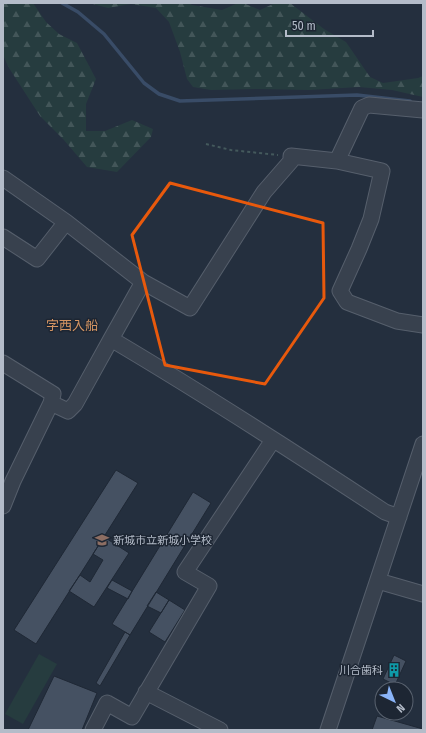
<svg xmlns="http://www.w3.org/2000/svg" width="426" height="733" viewBox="0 0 426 733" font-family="'Fira Sans Condensed','Noto Sans JP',sans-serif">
<defs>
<pattern id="forest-firs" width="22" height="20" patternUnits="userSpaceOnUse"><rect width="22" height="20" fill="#263c3f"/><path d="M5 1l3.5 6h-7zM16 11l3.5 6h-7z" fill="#435659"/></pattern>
</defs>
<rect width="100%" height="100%" fill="#242f3e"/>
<path fill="url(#forest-firs)" d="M3,3H33L46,22L59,34L77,43L96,79L86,104V131H105L132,120L153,129L151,137L117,172L87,167L63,139L40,116L9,68L3,55Z
M89,3H189L192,5L222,10L238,3H243L260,10L275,3H290L324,29L346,42L370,77L383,83L418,78L423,76V97L392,90L359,87L309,90L258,89L211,90L193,87L187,79L180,52L169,22L156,8L131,4L108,8Z"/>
<path fill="#263c3f" d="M39,654L57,664L23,724L5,714Z"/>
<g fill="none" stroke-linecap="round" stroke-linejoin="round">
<path stroke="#394c67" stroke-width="3.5" d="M62,3L78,12L104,34L144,83L159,94L180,101L357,95L410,101"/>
</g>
<path fill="#455162" stroke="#1f2835" d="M116,470L138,483L36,644L14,630Z
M193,492L211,503L130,635L112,624Z
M104,537L129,553L94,607L69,591L80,575L90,582L103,560L93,554Z
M112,580L132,591L128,599L107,588Z
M156,592L169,600L161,613L147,606Z
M169,600L185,610L165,642L149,632Z
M125,632L130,635L100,686L96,683Z
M394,655L406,661L395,685L383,679Z
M54,676L97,693L82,730H28Z
M377,716L423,729V730H372Z"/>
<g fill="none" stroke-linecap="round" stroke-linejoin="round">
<defs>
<path id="minor" d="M337,161L362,108L369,105L423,110
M3,178L66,222L143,282L111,339L75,404L68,411L51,403L53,394L3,363
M3,237L37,259L66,222
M143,282L190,308L264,192L291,161V156L337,161L382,171L371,219L359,249L340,291L347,302L397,321L423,325
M111,339C204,394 294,452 385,512L399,517
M3,506L13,481L51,403
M378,581L423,594
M146,692L220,730
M93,730L107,703L132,717L209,586L185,572L273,440
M328,730L423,444"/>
</defs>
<use href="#minor" stroke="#565f6c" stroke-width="17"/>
<path stroke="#44595c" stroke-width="2" stroke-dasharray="3 3" stroke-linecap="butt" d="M206,144L231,150L278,155"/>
<use href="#minor" stroke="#38414e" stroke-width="15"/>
</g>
<path fill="none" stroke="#e8590c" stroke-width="3" stroke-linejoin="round" d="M170,183L323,223L324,298L265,384L165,365L132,235Z"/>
<defs>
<symbol id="school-bare" viewBox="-9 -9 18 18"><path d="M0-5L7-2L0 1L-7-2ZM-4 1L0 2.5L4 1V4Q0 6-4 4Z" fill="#8d6e63" stroke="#1d2633" stroke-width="2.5" paint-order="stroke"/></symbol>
<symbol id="building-bare" viewBox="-9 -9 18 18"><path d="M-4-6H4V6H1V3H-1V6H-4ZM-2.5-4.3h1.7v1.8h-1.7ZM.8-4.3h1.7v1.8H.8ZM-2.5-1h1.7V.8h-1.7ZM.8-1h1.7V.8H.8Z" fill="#0f9aa8" stroke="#1d2633" stroke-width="2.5" paint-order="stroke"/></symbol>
</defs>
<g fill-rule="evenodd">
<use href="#school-bare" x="92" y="530" width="20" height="20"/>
<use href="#building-bare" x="384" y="660" width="20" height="20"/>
</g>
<g text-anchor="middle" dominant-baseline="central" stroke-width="3" stroke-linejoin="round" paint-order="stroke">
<g font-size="11" fill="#b4bcc9" stroke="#1d2633" text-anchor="start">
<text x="113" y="540">新城市立新城小学校</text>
<text x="383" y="670" text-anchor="end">川合歯科</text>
</g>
<g font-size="13" fill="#d59563" stroke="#1d2633">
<text x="72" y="325">字西入船</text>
</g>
</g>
<rect width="426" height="733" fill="none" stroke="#b4bcc9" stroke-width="8"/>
<g transform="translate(394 701) rotate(137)"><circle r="19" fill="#1d2633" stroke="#59626f"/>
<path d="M0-3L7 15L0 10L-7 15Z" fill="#8ab4f8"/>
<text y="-6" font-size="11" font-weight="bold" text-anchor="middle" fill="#b4bcc9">N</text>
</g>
<path d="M286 30v6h87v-6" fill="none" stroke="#b4bcc9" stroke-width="2"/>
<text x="292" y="30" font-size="12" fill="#b4bcc9" stroke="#1d2633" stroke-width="3" paint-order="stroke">50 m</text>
</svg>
